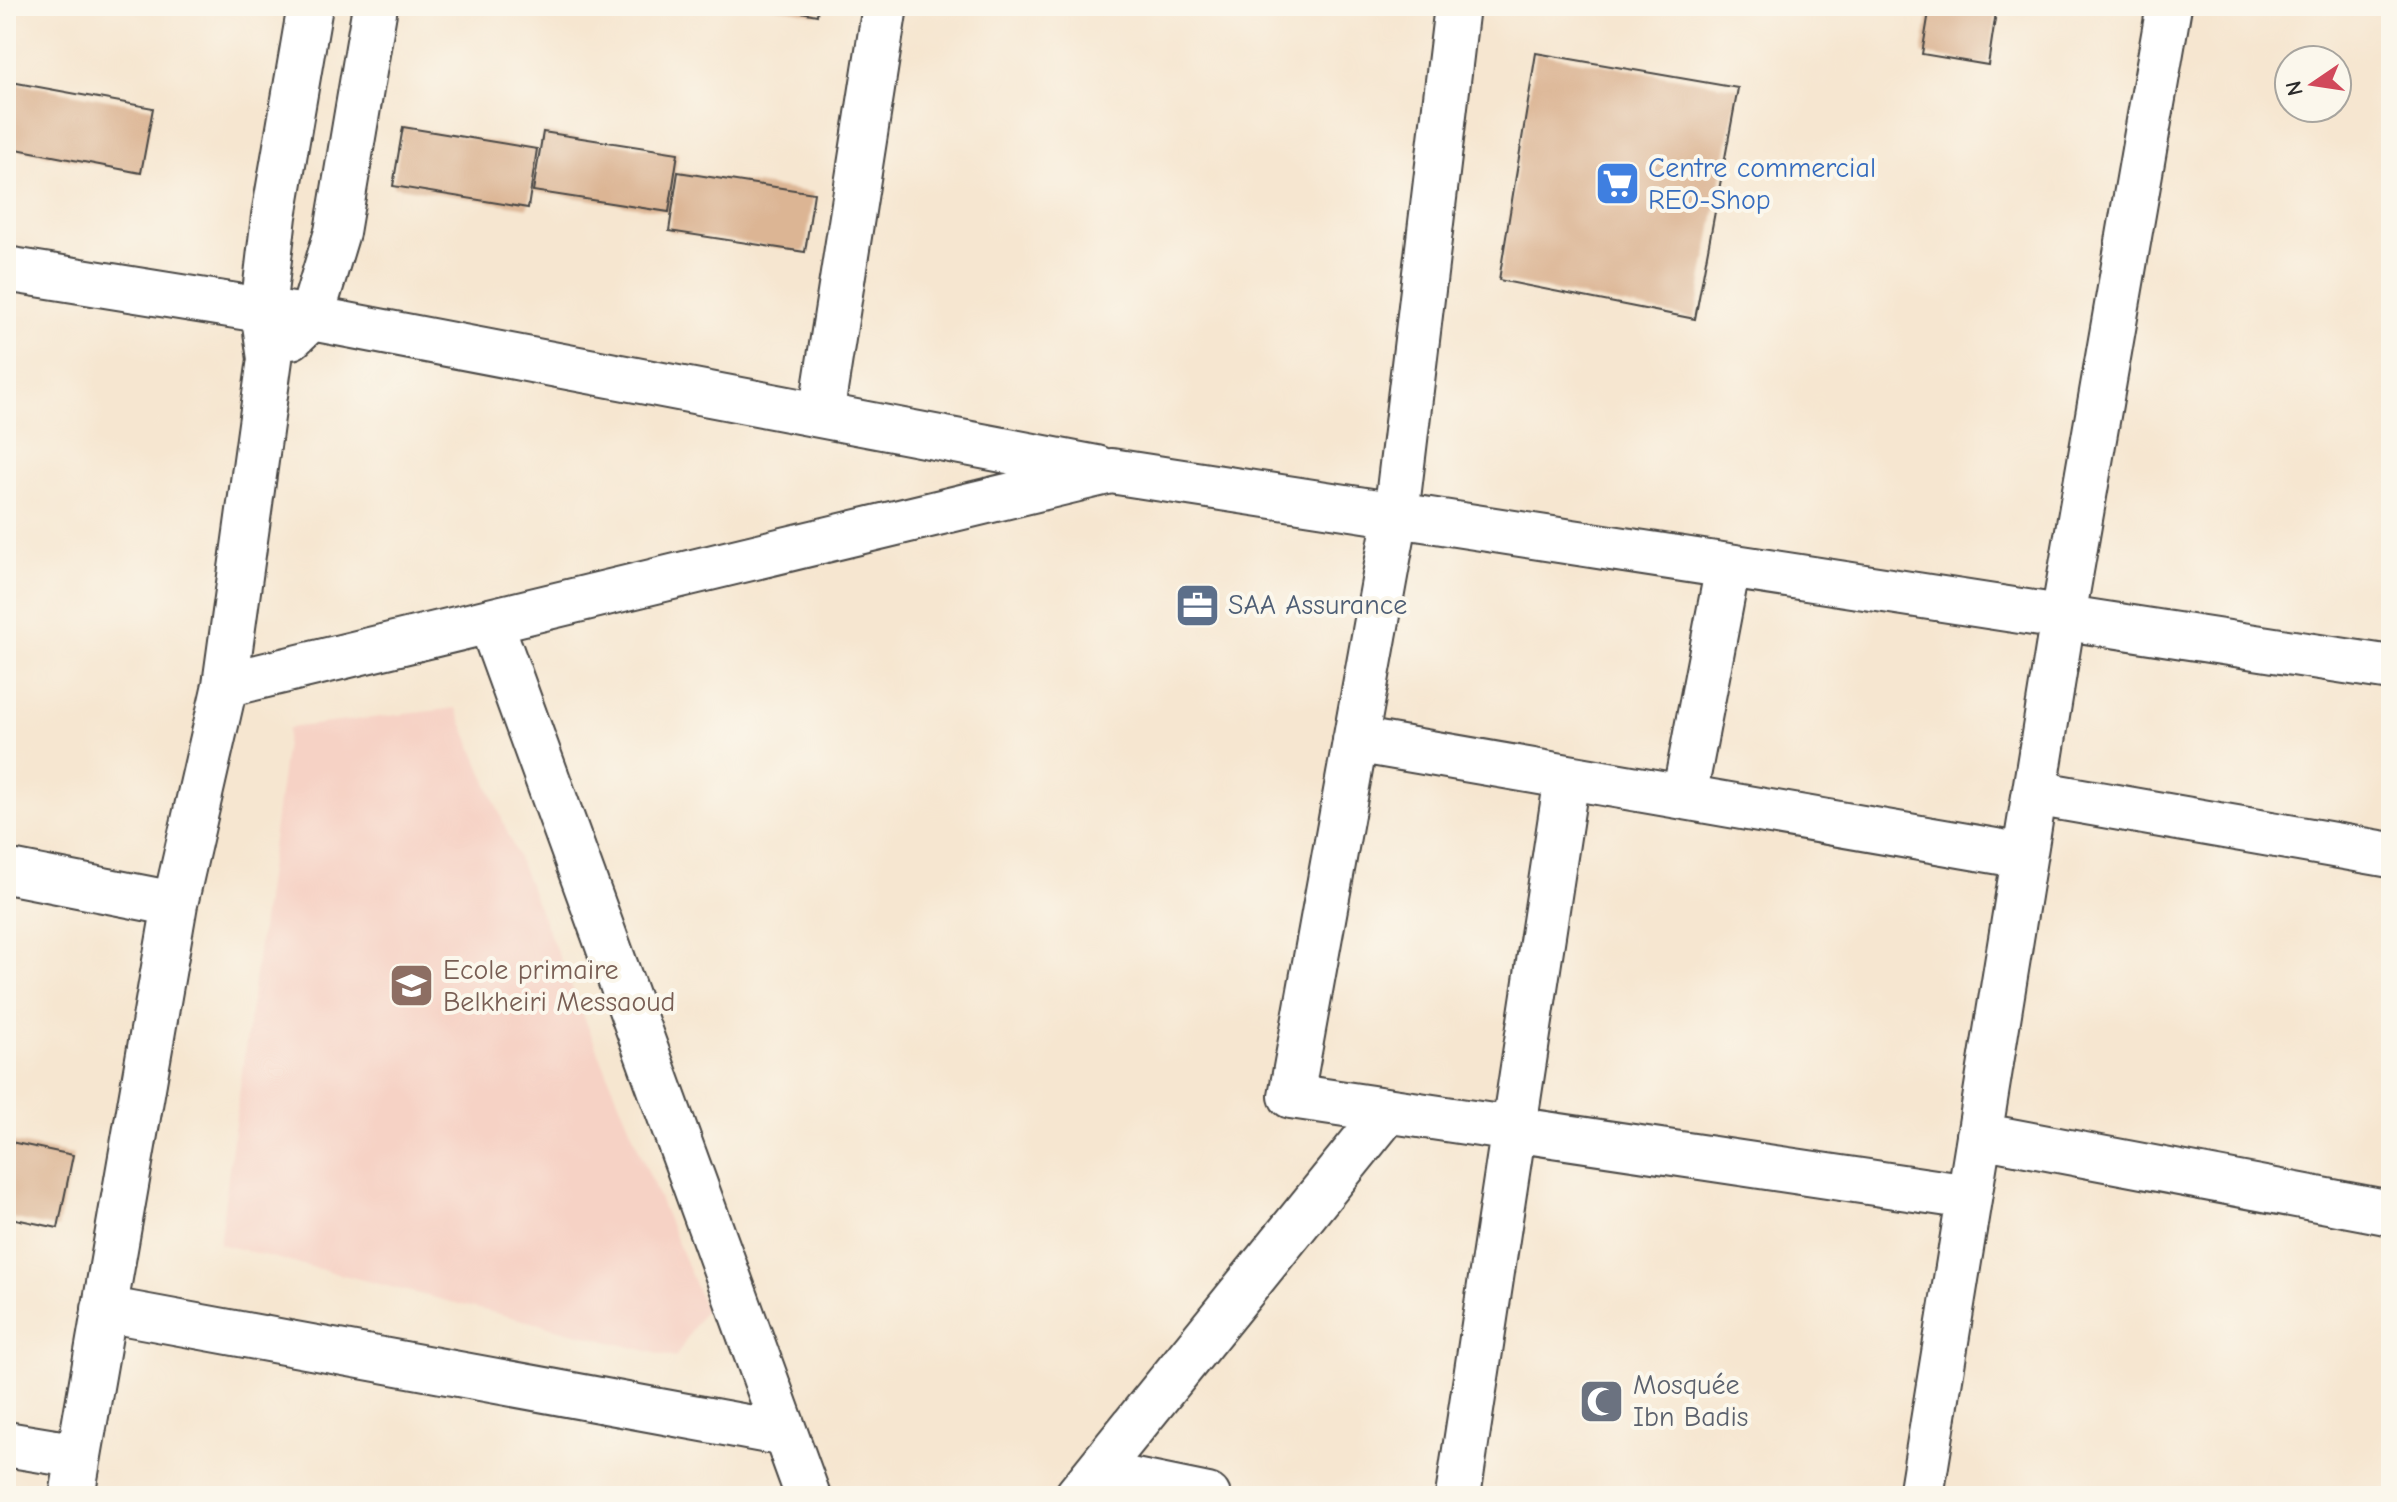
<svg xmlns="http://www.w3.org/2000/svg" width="2397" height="1502" viewBox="0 0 2397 1502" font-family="'Comic Neue',sans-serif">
<rect width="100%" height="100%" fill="#fbf7ec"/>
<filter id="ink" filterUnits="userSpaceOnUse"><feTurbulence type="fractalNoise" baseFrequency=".0125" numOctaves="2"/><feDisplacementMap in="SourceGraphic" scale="16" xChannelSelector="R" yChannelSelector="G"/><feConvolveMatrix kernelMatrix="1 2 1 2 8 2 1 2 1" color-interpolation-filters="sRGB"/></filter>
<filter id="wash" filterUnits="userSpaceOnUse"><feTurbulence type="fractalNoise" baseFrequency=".006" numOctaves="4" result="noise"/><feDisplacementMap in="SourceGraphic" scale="32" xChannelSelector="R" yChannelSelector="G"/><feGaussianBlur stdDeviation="1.8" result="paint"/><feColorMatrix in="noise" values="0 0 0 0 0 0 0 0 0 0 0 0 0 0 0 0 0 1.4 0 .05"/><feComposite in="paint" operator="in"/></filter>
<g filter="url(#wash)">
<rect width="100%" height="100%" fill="#f6e6d0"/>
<path fill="#f6d2c5" d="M456,708L705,1309L675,1358L219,1244L288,728Z"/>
<g id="blocks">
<path fill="#dcb594" d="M770,6H818L817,15Z
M1930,6H1997L1988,65L1922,54Z
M1536,53L1738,88L1695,319L1499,280Z
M6,81L153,108L141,173L6,147Z
M403,127L537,149L528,208L393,186Z
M543,132L678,153L669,212L533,191Z
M678,172L814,193L805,252L669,231Z
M6,1141L73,1155L58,1228L6,1217Z"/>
</g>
</g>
<g filter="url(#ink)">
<use href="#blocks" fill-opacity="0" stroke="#494744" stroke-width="2"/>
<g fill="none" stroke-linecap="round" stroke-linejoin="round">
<defs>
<path id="minor" d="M1457,6L1396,515L1291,1096L1969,1197
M6,269L311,318L1097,468
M291,337L311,318L337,232L375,6
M821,415L885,6
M490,621L808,1496
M225,685L1111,471L2391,668
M1355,740L2024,856
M2035,793L2391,855
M1684,797L1728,566
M6,871L175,904
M1979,1135L2391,1213
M104,1309L785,1434
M6,1444L79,1456
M1096,1473L1208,1496
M72,1496L175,904L225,685L270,359L263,310L274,216L310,6
M1077,1496L1388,1111
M1458,1496L1567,777
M1921,1496L2063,617L2169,6"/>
</defs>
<use href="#minor" stroke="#494744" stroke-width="48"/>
<use href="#minor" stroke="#fff" stroke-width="44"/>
</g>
</g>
<defs>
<symbol id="supermarket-square" viewBox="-11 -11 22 22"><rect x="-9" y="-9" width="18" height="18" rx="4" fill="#3f7fe0" stroke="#fbf7ec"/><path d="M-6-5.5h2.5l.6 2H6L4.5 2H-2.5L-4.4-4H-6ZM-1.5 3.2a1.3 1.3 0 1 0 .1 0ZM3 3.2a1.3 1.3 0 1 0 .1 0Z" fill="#fff"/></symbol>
<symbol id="office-square" viewBox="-11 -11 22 22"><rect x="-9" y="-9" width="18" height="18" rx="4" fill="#5c6f8a" stroke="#fbf7ec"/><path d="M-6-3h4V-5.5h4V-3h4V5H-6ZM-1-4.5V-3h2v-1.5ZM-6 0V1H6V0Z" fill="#fff"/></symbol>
<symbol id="school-square" viewBox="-11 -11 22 22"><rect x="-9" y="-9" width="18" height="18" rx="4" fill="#8d6e63" stroke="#fbf7ec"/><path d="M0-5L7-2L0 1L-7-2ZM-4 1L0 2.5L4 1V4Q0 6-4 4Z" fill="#fff"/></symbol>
<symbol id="mosque-square" viewBox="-11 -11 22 22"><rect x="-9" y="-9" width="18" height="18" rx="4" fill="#6b7280" stroke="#fbf7ec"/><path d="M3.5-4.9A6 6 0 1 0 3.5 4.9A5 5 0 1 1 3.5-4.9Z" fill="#fff"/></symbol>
</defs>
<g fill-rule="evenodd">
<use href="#supermarket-square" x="1592" y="158" width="51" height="51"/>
<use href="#office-square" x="1172" y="580" width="51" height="51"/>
<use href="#school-square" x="386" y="960" width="51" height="51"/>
<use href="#mosque-square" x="1576" y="1376" width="51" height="51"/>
</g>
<g text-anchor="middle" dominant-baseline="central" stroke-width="8" stroke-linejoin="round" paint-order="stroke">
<g font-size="28" fill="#366cbe" stroke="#fbf7ec" text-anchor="start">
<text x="1648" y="168">Centre commercial<tspan x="1648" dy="32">REO-Shop</tspan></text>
</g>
<g font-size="28" fill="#4e5e75" stroke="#fbf7ec" text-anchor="start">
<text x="1228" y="605">SAA Assurance</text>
</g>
<g font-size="28" fill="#785e54" stroke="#fbf7ec" text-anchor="start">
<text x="443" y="970">Ecole primaire<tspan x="443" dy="32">Belkheiri Messaoud</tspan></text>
</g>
<g font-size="28" fill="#5b616d" stroke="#fbf7ec" text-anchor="start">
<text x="1633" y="1385">Mosquée<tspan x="1633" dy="32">Ibn Badis</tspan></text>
</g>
</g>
<rect width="2397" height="1502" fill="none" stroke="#fbf7ec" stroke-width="32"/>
<g transform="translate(2313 84) rotate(257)"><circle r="38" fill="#fbf7ec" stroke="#a8a59f" stroke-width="2"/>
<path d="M0-6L14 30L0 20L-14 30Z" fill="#d1495b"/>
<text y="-12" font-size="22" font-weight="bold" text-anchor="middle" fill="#2b2b2b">N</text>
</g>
</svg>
